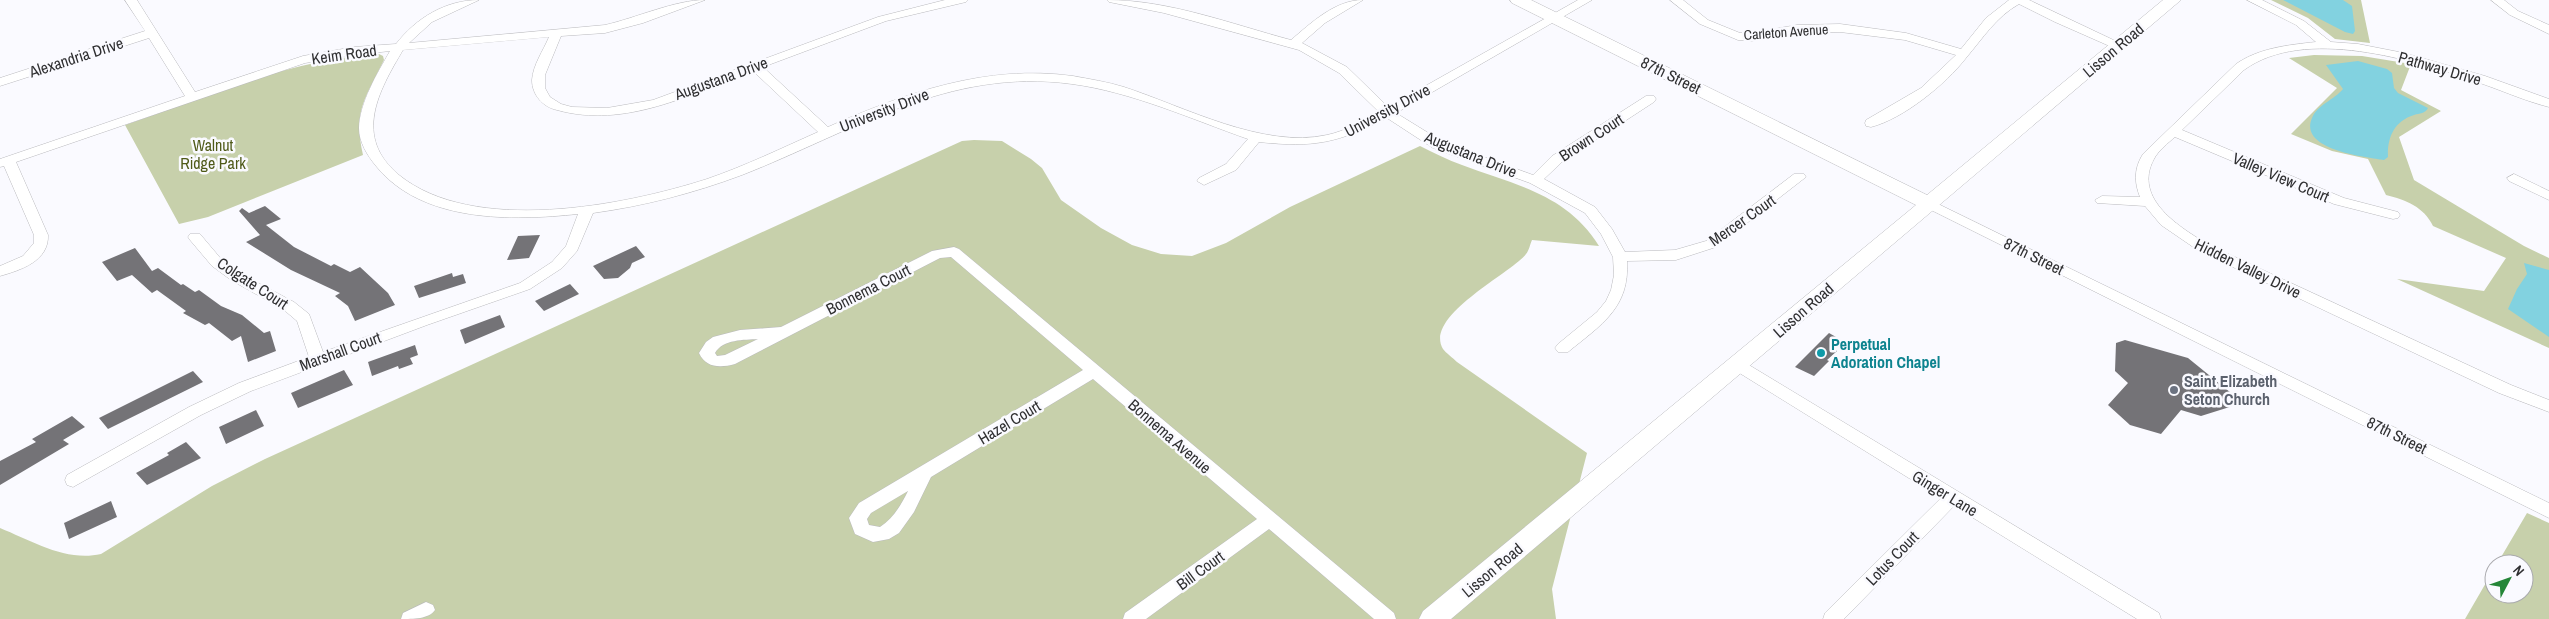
<svg xmlns="http://www.w3.org/2000/svg" width="2549" height="619" viewBox="0 0 2549 619" font-family="'Archivo Narrow',sans-serif">
<rect width="100%" height="100%" fill="#fafaff"/>
<path fill="#c7d0ab" d="M2271,0H2361L2370,43L2335,39L2308,18Z
M379,54L383,56L384,60C365,99 353,111 363,155L208,217L179,224L125,125C208,96 291,59 379,54Z
M2314,55L2362,56L2411,64L2401,90L2441,111L2399,137L2414,180L2524,246L2549,258V348L2397,279L2484,291L2506,258L2433,226C2424,207 2406,200 2386,195L2368,159L2332,151L2291,134L2337,88L2289,58Z
M974,140L1002,141L1031,159L1042,168L1061,200L1101,228L1132,245L1161,254L1192,256L1226,243L1290,207L1420,146C1434,153 1448,160 1462,165C1515,185 1567,194 1599,246L1532,240C1530,244 1529,251 1526,254C1512,273 1423,316 1443,349C1446,353 1453,358 1457,362L1587,453L1552,589L1556,619H0V528C32,541 66,562 101,554L212,486L265,459L962,141Z
M2527,513L2549,523V619H2465L2494,569V594H2524V564H2497Z"/>
<path fill="#82d2e0" d="M2283,0H2343L2352,6L2355,31L2353,34L2345,32Z
M2358,61L2387,69L2392,73L2394,88L2398,93L2428,108C2425,114 2420,113 2414,115C2394,121 2387,138 2388,157L2384,160C2366,157 2298,150 2312,118C2317,105 2334,100 2343,89L2326,65Z
M2524,263L2549,270V337L2508,309L2517,289L2527,274Z"/>
<path fill="#747377" d="M265,206L281,219L266,225L294,247L331,266L334,264L350,272L360,267L388,293L395,305L355,321L348,306L335,296L340,293L291,270L246,242L260,235L239,211L242,208L249,213Z
M540,235L529,258L507,260L518,236Z
M636,246L645,257L632,263L630,268L618,278L604,279L593,266Z
M135,248L152,271L158,268L181,285L183,284L195,292L199,290L221,306L242,315L264,333L270,331L276,351L248,362L241,336L232,341L209,323L205,325L183,313L186,311L157,290L152,293L132,275L117,281L102,262Z
M452,273L453,277L463,274L466,283L419,298L414,286Z
M570,284L579,294L544,311L535,301Z
M500,315L505,327L465,344L460,330Z
M1829,333L1843,341L1834,349L1837,351L1827,360L1829,361L1814,376L1795,367Z
M2125,340L2188,358L2236,397V405L2201,416L2181,410L2161,434L2130,425L2108,405L2128,383L2115,371L2116,343Z
M415,345L418,355L410,358L413,364L399,369L398,366L372,376L368,362Z
M344,370L353,385L298,408L291,393Z
M193,371L203,382L108,429L99,418Z
M256,410L264,426L226,444L219,427Z
M72,416L85,427L63,440L69,444L0,485V461L36,442L32,439Z
M186,442L201,458L147,485L136,473L169,455L167,453Z
M111,501L117,517L69,539L64,523Z"/>
<g fill="none" stroke-linecap="round" stroke-linejoin="round">
<defs>
<path id="street" d="M125,0H137L195,92L303,56L354,47L396,44C416,18 446,0 479,0L432,22L409,43L605,25C636,18 675,0 705,0L643,23L605,33L561,36L545,75V88L550,97L561,104L572,107L607,108L653,100L878,17L945,0H968L966,2L886,21L763,67L828,127C905,93 987,64 1073,76C1089,79 1108,82 1124,87C1185,107 1263,149 1327,135C1346,131 1362,121 1379,112L1339,73L1299,50L1164,13L1109,2L1107,0C1169,0 1231,24 1291,40C1311,23 1335,0 1363,0L1325,23L1302,43L1347,67L1388,107L1578,0H1592L1396,113L1443,142L1533,175L1552,156L1646,96H1654L1656,99L1654,102L1562,162L1544,179L1595,207L1612,229L1625,252L1675,250L1706,241L1794,174H1804L1806,177L1716,247L1676,260L1627,261C1630,308 1601,325 1568,352H1558L1555,348L1558,344L1597,312L1606,301L1611,290L1614,275L1613,257L1601,234L1585,213L1530,183L1433,148L1387,118C1338,143 1314,148 1259,142L1236,170L1204,185L1197,181L1199,178L1226,164L1248,139C1191,119 1132,92 1072,84C948,67 852,132 742,175C694,193 644,206 593,213L577,251L562,268L530,289L427,325L251,391L201,415L73,487L67,485L65,480L67,475L189,407L239,383L309,357L297,321L284,310L231,280L212,266L190,240L188,237L190,234H200L222,260L241,274L294,302L309,314L323,352L520,283L552,262L566,246L578,214C512,221 422,223 376,166C367,155 359,142 359,128C360,102 377,74 390,51L354,55L305,63L16,162L48,235C49,261 21,270 0,276V266L23,256L34,243V235L4,166L0,167V159L185,96L149,38L0,86V78L145,31ZM549,37C543,51 533,65 532,80C532,95 543,107 557,110C625,129 691,94 753,71L818,132C782,148 745,166 707,179C623,206 473,235 399,175C353,137 378,92 403,50Z
M1670,0H1683L1708,20L1740,33H1751L1797,25L1840,24L1906,33L1961,49L1986,18L2009,0H2029L2124,45L2122,48H2114L2055,22L2019,4C1996,17 1983,38 1966,58C1946,84 1903,119 1871,127L1866,126L1865,123L1866,120L1921,88L1956,55L1905,40L1840,32L1797,33L1751,41L1738,40L1700,24Z
M2247,0H2262L2304,21L2331,42L2358,44L2404,53L2485,76L2549,99V107C2525,101 2501,90 2477,82C2414,60 2304,26 2244,70L2182,130L2344,198L2398,212L2400,215L2398,218L2393,219L2334,204L2175,137C2168,143 2158,151 2154,159C2132,199 2181,228 2209,245L2511,385L2549,400V412L2499,393L2199,251L2161,225L2145,206L2097,203L2095,200L2102,196L2140,197C2134,182 2134,168 2143,154L2236,64C2259,48 2288,45 2316,42L2296,25Z
M2491,0H2504L2518,11L2549,25V34L2510,15Z
M2514,174L2549,191V200L2509,181L2507,178Z
M1928,199L2549,503V518L1923,206L1921,203Z
M954,247L959,249L1394,613L1396,619H1374L1269,529L1146,619H1123L1125,613L1257,519L1093,379L931,477L914,512L899,533L889,539L873,542L855,534L849,518L859,503L1083,370L951,257L940,258L735,364C720,368 706,368 699,353L706,342L713,337L740,330L781,327L932,251ZM758,339L725,355L717,356L715,353C723,339 744,340 758,339ZM908,491C901,505 893,519 880,527L869,525L867,519L871,513Z
M1739,359L2159,613L2161,619H2137L1954,506L1844,619H1823L1825,613L1941,498L1733,369L1731,365L1733,361Z
M426,602L433,605L435,610C429,619 413,619 401,619L403,613Z"/>
<path id="secondary" d="M1510,0H1531L1927,195L2163,0H2181L1451,619H1419L1423,611L1916,205L1512,3Z"/>
</defs>
<use href="#street" stroke="#bababe" stroke-width="1"/>
<use href="#secondary" stroke="#bababe" stroke-width="1"/>
<use href="#street" fill="#fff" fill-rule="evenodd"/>
<use href="#secondary" fill="#fff" fill-rule="evenodd"/>
</g>
<circle fill="#0f9aa8" stroke="#fafaff" stroke-width="2" cx="1821" cy="353" r="5"/>
<circle fill="#6b7280" stroke="#fafaff" stroke-width="2" cx="2174" cy="390" r="5"/>
<g text-anchor="middle" dominant-baseline="central" stroke-width="5" stroke-linejoin="round" paint-order="stroke">
<g font-size="14" fill="#2f2f31" stroke="#fafaff">
<text transform="translate(1786 32) rotate(-4)">Carleton Avenue</text>
</g>
<g font-size="16" fill="#2f2f31" stroke="#fafaff">
<text transform="translate(2113 50) rotate(-40)">Lisson Road</text>
<text transform="translate(344 54) rotate(-8)">Keim Road</text>
<text transform="translate(76 57) rotate(-18)">Alexandria Drive</text>
<text transform="translate(2440 68) rotate(16)">Pathway Drive</text>
<text transform="translate(1671 75) rotate(26)">87th Street</text>
<text transform="translate(721 78) rotate(-20)">Augustana Drive</text>
<text transform="translate(884 110) rotate(-21)">University Drive</text>
<text transform="translate(1387 110) rotate(-28)">University Drive</text>
<text transform="translate(1591 137) rotate(-33)">Brown Court</text>
<text transform="translate(1471 154) rotate(22)">Augustana Drive</text>
<text transform="translate(2281 177) rotate(23)">Valley View Court</text>
<text transform="translate(1742 220) rotate(-35)">Mercer Court</text>
<text transform="translate(2034 256) rotate(26)">87th Street</text>
<text transform="translate(2248 268) rotate(26)">Hidden Valley Drive</text>
<text transform="translate(253 283) rotate(33)">Colgate Court</text>
<text transform="translate(868 289) rotate(-27)">Bonnema Court</text>
<text transform="translate(1803 310) rotate(-41)">Lisson Road</text>
<text transform="translate(340 351) rotate(-20)">Marshall Court</text>
<text transform="translate(1009 422) rotate(-31)">Hazel Court</text>
<text transform="translate(2397 435) rotate(26)">87th Street</text>
<text transform="translate(1170 436) rotate(41)">Bonnema Avenue</text>
<text transform="translate(1945 493) rotate(31)">Ginger Lane</text>
<text transform="translate(1892 558) rotate(-46)">Lotus Court</text>
<text transform="translate(1200 570) rotate(-36)">Bill Court</text>
<text transform="translate(1492 570) rotate(-40)">Lisson Road</text>
</g>
<g font-size="16" fill="#4f5a19" stroke="#fafaff">
<text x="213" y="145">Walnut<tspan x="213" dy="18">Ridge Park</tspan></text>
</g>
<g font-size="16" font-weight="bold" fill="#0d838f" stroke="#fafaff" text-anchor="start">
<text x="1831" y="344">Perpetual<tspan x="1831" dy="18">Adoration Chapel</tspan></text>
</g>
<g font-size="16" font-weight="bold" fill="#5b616d" stroke="#fafaff" text-anchor="start">
<text x="2184" y="381">Saint Elizabeth<tspan x="2184" dy="18">Seton Church</tspan></text>
</g>
</g>
<g transform="translate(2509 579) rotate(49)"><circle r="24" fill="#fafaff" stroke="#a9a9ad"/>
<path d="M0-4L9 19L0 12L-9 19Z" fill="#258638"/>
<text y="-8" font-size="14" font-weight="bold" text-anchor="middle" fill="#2f2f31">N</text>
</g>
</svg>
